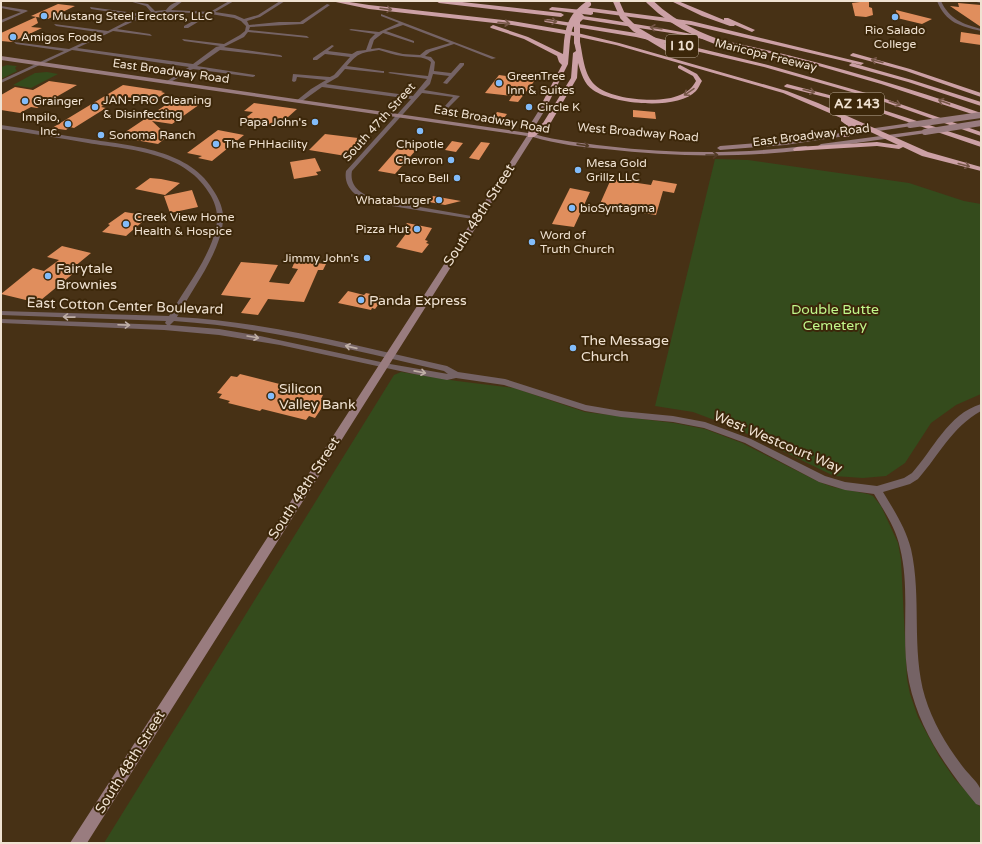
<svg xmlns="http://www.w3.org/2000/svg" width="982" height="844" viewBox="0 0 982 844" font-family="'Varela Round',sans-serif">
<rect width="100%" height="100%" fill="#473115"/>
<path fill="#344b1c" d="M7,65L17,66L15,68L17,71L1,79V67Z
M47,72L58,74L31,88L13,85L35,73Z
M715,159L748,160L909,183L964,201L981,204V394L956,405L931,423L905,463L886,476L863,478L834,476L733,427L693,412L655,406Z
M401,372L457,381L514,388L585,412L674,423L705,429L742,443L819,482L833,487L868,494L873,496L881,506L898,543L901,560L907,679L910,694L918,717L939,756L954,778L981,808V843H104L394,375Z"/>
<path fill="#e08e5d" d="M860,2H869V7L872,8L873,15L866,17L855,16L852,3Z
M958,3L981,5V27L950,6L959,7Z
M58,4L75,6L48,19L31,16Z
M896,10L932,19L922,24L897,18Z
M36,17L38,23L31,27L42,28L12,42L1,41V33Z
M961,32L981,35V45L960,42Z
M499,75L522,78L536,79L518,102L509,101L512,96L485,93Z
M49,81L77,85L37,108L31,107L20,113L1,110V95L15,87L33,90Z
M123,85L163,91L161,92L165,93L153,101L120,96L101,107L106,108L74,128L70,127L66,130L52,128Z
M176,98L203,102L172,124L152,121L168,136L158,144L118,137Z
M254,103L297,109L278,126L243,120L253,112L244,111Z
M633,110L655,112L656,119L633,117Z
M497,112L507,114L501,122L491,121Z
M218,130L244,135L212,161L198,158L202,156L187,153Z
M325,134L358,138L357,139L367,141L352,157L309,150Z
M452,141L463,143L456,152L445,150Z
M481,142L490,143L479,160L469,158Z
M399,147L416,150L395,174L378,171Z
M315,158L321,171L316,172L318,175L294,179L290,162Z
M150,178L161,179L180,183L165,195L135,189Z
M611,179L651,185L653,180L677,184L674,193L663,191L656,215L599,206Z
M570,188L590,192L574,227L552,224Z
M192,190L198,207L170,213L164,196Z
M433,196L461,201L445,205L429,202Z
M125,212L149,216L126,236L102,232L110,225L108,224Z
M407,223L432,228L425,240L428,241L426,243L429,244L422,253L396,247L408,231L402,230Z
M62,246L91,253L74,267L80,268L36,304L28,302L30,301L1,294L33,268L44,271L59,260L47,257Z
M295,261L326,264L323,270H318L304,302L268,299L258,315L241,313L251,298L221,295L241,262L278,265L269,282L289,284L298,269L292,268Z
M348,291L364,295L366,293L384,297L375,309L372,308L371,310L338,303Z
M240,374L323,395L321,399L327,400L315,418L309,416L306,420L262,409L260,411L228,403L230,401L219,398L222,394L217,393L231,376L237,377Z"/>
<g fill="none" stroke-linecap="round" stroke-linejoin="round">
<path fill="#756365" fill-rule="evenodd" d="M129,1L148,4L155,11L166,10C170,4 177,1 183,1L171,10L210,12L229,1H234L215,12L235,15L244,19L258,15L280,1H285L260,17L247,21L249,25L279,22H300L327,4L330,5L303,24L250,27L249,30L307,36L309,38L248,32L244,37L224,47L280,55L282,56V57L220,50L197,66L255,75V76L253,77L193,69L169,83H167V81L189,67L72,50L1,83V80L64,51L16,44L14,42L69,49L104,33L56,26L54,24L108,31L137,16L91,9L90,7L142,14L151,12L146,6ZM176,12L206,14L184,26V28H188L211,14L234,18L241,21L246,26L245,31L240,35L224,44L182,39L184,41L220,46L216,47L193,64L77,48L113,31L152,36L150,34L117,29L145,16Z
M937,1H941C949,19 963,24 981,29V31C960,26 946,23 937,1Z
M972,1H981V3Z
M1,6L26,10L28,11L1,23V20L21,12L1,8Z
M381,14L496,58L492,59L454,44L430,52L425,56L431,57L435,62L434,71L451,73L460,63H464V65L447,84L443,83L449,76L433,74L430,84L424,90L460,96L448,108L445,106L453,97L422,93L352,171C349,187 362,194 375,199L477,217L479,218V220L373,203C358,199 343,188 346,171L411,99L322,87L301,102L296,101L311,89L326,80L297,77L296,81L294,82L292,81L293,74L330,77L334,75L350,57L325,54L317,60H313V58L332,45L334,46L328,51L352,54L357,51L366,50L370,39L375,34L349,30L351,29L379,32L399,23L381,16ZM403,25L450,43L426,50L420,55L403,54L379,48L371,49L374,40L383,33L414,43V41L386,31ZM379,50C387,52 394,55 402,56C412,58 423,55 431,62L428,76L390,72L388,73L427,79L413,96L326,84L338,77L345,69L384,73V71H382L347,66C359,52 361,53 379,50Z
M1,125C30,129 59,135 88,139C132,146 191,149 215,193C220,201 224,211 223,221C220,254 192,289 177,317C269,322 357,346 447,366L458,372L505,379L586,405L621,411L673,416L705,422L751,439L825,476L845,482L877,486L904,478L912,473C933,450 948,414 981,404V411C951,428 940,454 918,479L910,484L883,492C894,510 906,529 911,549C922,598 911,649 925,697C933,723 947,746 963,767C968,774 976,780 980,788C982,792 981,801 981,806L976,804C946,768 919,729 909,682C900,638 911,592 900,548C896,528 884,511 874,494L845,490L819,482L745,443L704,428L673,422L621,417L585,411L504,385L456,378L447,380L414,374L280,345L219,335L164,330L1,323V319L167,325L165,323L166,321L1,315V311L169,316C185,288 213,254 217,222C218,213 215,203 211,196C187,152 131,150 88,143C59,138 30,133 1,129ZM174,321C266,327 355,351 444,371L448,374L390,364L260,336L219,329L170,325Z"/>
<path fill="#997c7f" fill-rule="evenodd" d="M1,56L528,133L531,123L543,104L545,103L548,105L537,123L534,134C558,141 582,143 606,146C673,154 739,154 806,146L809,148L806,150C739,158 672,157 605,149C581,147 556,144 533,137L87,843H70L527,136L1,60Z
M910,123L913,125L912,126L785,145L720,150L717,148L720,146L785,141Z
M925,130L927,131V133L821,148L818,146L821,144Z"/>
<path fill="#cca0a5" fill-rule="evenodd" d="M331,1H343L369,5L512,21L565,30L619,43L787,91L818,103L928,152L981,167V171L922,156L903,147L899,149L877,146L794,151L793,149L797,147L877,142L898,145L856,125V131L848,137H842V133L849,127L841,121V118L783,93L616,45L565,34L512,25L369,9Z
M436,1H453L561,13L564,15L561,17L439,3Z
M671,1H678L724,20V18H728L755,30L752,32L735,25L734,26H730L702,16Z
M552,7L582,10L580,9L583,7L691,21L864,63L861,65L691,25L593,12V14L591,15L550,10L549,9Z
M583,16C721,35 849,67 981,113V117L881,84L784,56L684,35L581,19L580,18Z
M547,19L636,33L768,65L880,97L981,132V136L876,99L764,67L636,37L545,22L544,21Z
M493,25L528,37L563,54L564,41L567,39L570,41L568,64L547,106L541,105L562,65L559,62L557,56L524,39L491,28L490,27Z
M577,40L580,42C583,56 584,75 595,85C611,100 661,104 680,95C688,92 692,88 696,81L693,76L678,68V66L680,65L697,74L702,81C700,84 698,89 696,91C677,111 613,104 593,90C584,84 581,73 578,63L577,78L550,124L534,137H528V133L543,123L571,78L573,53L576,51L574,42Z
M853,53L910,69L981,93V97L906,71L851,56L850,55Z
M852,63L912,80L981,102V106L908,82L850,66L849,65Z
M787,84L868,105L981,142V147L864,107L785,87L784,86Z"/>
<path stroke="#997c7f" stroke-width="6" d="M910,125L981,115
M925,132L981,123"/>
<path stroke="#cca0a5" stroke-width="6" d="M616,1L623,17L635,29L675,53
M649,1C678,30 715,42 754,54
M567,41C569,23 574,14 588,4
M577,42V21L581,17"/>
</g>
<defs><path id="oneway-shaft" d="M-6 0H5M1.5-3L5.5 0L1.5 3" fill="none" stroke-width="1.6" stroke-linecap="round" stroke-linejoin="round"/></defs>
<g stroke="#765748">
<use href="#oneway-shaft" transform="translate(386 9) rotate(7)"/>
<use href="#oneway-shaft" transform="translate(551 21) rotate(8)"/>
<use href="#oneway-shaft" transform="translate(504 23) rotate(6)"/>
<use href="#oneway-shaft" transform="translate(656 28) rotate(-172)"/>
<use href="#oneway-shaft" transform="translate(877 61) rotate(-165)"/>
<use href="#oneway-shaft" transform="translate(809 91) rotate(14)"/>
<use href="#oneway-shaft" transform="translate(689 92) rotate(146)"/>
<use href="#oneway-shaft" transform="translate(944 102) rotate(-160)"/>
<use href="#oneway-shaft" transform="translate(895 103) rotate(20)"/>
<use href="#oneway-shaft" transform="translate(964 165) rotate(15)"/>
</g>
<g stroke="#533c27">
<use href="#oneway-shaft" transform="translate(583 145) rotate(8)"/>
<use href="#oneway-shaft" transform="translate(712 155)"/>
</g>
<g stroke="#bfafa6">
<use href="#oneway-shaft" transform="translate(69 317) rotate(-179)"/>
<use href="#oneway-shaft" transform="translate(124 325) rotate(2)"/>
<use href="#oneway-shaft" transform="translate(253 337) rotate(10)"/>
<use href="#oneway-shaft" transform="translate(351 347) rotate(-167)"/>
<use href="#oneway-shaft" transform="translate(420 372) rotate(11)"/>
</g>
<g fill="#82bcfa" stroke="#3c270a" stroke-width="1.5">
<circle cx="44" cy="16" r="4"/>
<circle cx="895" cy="17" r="4"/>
<circle cx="13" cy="37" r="4"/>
<circle cx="499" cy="83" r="4"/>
<circle cx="25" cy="101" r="4"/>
<circle cx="95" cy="107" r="4"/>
<circle cx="529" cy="107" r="4"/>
<circle cx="315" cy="122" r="4"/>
<circle cx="68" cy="124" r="4"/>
<circle cx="420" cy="131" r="4"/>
<circle cx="101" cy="135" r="4"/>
<circle cx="216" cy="144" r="4"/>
<circle cx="451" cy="160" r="4"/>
<circle cx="578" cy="170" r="4"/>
<circle cx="457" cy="178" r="4"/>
<circle cx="439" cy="200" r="4"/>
<circle cx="572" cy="208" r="4"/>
<circle cx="126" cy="224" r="4"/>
<circle cx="417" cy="229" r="4"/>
<circle cx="532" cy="242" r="4"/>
<circle cx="367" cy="258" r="4"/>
<circle cx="48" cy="276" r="4"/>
<circle cx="361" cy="300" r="4"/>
<circle cx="573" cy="348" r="4"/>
<circle cx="271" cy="396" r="4"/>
</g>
<g text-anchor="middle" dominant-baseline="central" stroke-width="4" stroke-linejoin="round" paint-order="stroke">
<g font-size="12" fill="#f0e2d2" stroke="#3c270a" text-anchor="start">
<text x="52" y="16">Mustang Steel Erectors, LLC</text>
<text x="895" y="30" text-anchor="middle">Rio Salado<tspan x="895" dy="14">College</tspan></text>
<text x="21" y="37">Amigos Foods</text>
<text x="507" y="76">GreenTree<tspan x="507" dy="14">Inn &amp; Suites</tspan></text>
<text x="103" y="100">JAN-PRO Cleaning<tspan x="103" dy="14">&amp; Disinfecting</tspan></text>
<text x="33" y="101">Grainger</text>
<text x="537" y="107">Circle K</text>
<text x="60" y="117" text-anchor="end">Impilo,<tspan x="60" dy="14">Inc.</tspan></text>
<text x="307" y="122" text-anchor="end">Papa John's</text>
<text x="109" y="135">Sonoma Ranch</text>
<text x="224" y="144">The PHHacility</text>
<text x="420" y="144" text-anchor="middle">Chipotle</text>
<text x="443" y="160" text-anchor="end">Chevron</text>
<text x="586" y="163">Mesa Gold<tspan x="586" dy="14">Grillz LLC</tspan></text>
<text x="449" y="178" text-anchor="end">Taco Bell</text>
<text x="431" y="200" text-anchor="end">Whataburger</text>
<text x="580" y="208">bioSyntagma</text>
<text x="134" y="217">Creek View Home<tspan x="134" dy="14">Health &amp; Hospice</tspan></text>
<text x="409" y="229" text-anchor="end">Pizza Hut</text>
<text x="540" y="235">Word of<tspan x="540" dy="14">Truth Church</tspan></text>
<text x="359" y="258" text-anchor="end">Jimmy John's</text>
</g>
<g font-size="12" fill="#f0e2d2" stroke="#3c270a">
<text transform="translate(766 55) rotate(14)">Maricopa Freeway</text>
<text transform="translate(171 71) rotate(8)">East Broadway Road</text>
<text transform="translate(492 119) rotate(10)">East Broadway Road</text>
<text transform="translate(379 122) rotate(-48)">South 47th Street</text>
<text transform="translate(638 132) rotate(5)">West Broadway Road</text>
<text transform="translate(811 135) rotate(-7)">East Broadway Road</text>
</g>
<g fill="#3c270a" stroke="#baaa96" stroke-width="1">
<rect x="666" y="35" width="32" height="22" rx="3"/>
<rect x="830" y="93" width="54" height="22" rx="3"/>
</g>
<g font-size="13" font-weight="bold" fill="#f0e2d2">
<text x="682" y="46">I 10</text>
<text x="857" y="104">AZ 143</text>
</g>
<g font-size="14" fill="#f0e2d2" stroke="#3c270a">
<text transform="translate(479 215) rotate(-57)">South 48th Street</text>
<text transform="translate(125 306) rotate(2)">East Cotton Center Boulevard</text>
<text transform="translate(778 442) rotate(23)">West Westcourt Way</text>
<text transform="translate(304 488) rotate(-57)">South 48th Street</text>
<text transform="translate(130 762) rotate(-58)">South 48th Street</text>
</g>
<g font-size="14" fill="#f0e2d2" stroke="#3c270a" text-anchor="start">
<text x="56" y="268">Fairytale<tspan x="56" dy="16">Brownies</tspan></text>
<text x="369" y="300">Panda Express</text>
<text x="581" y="340">The Message<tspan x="581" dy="16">Church</tspan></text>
<text x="279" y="388">Silicon<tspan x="279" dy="16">Valley Bank</tspan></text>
</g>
<g font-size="14" fill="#c1f78b" stroke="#3c270a">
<text x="835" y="309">Double Butte<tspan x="835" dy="16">Cemetery</tspan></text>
</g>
</g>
<rect width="982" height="844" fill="none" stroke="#f0e2d2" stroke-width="4"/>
</svg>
